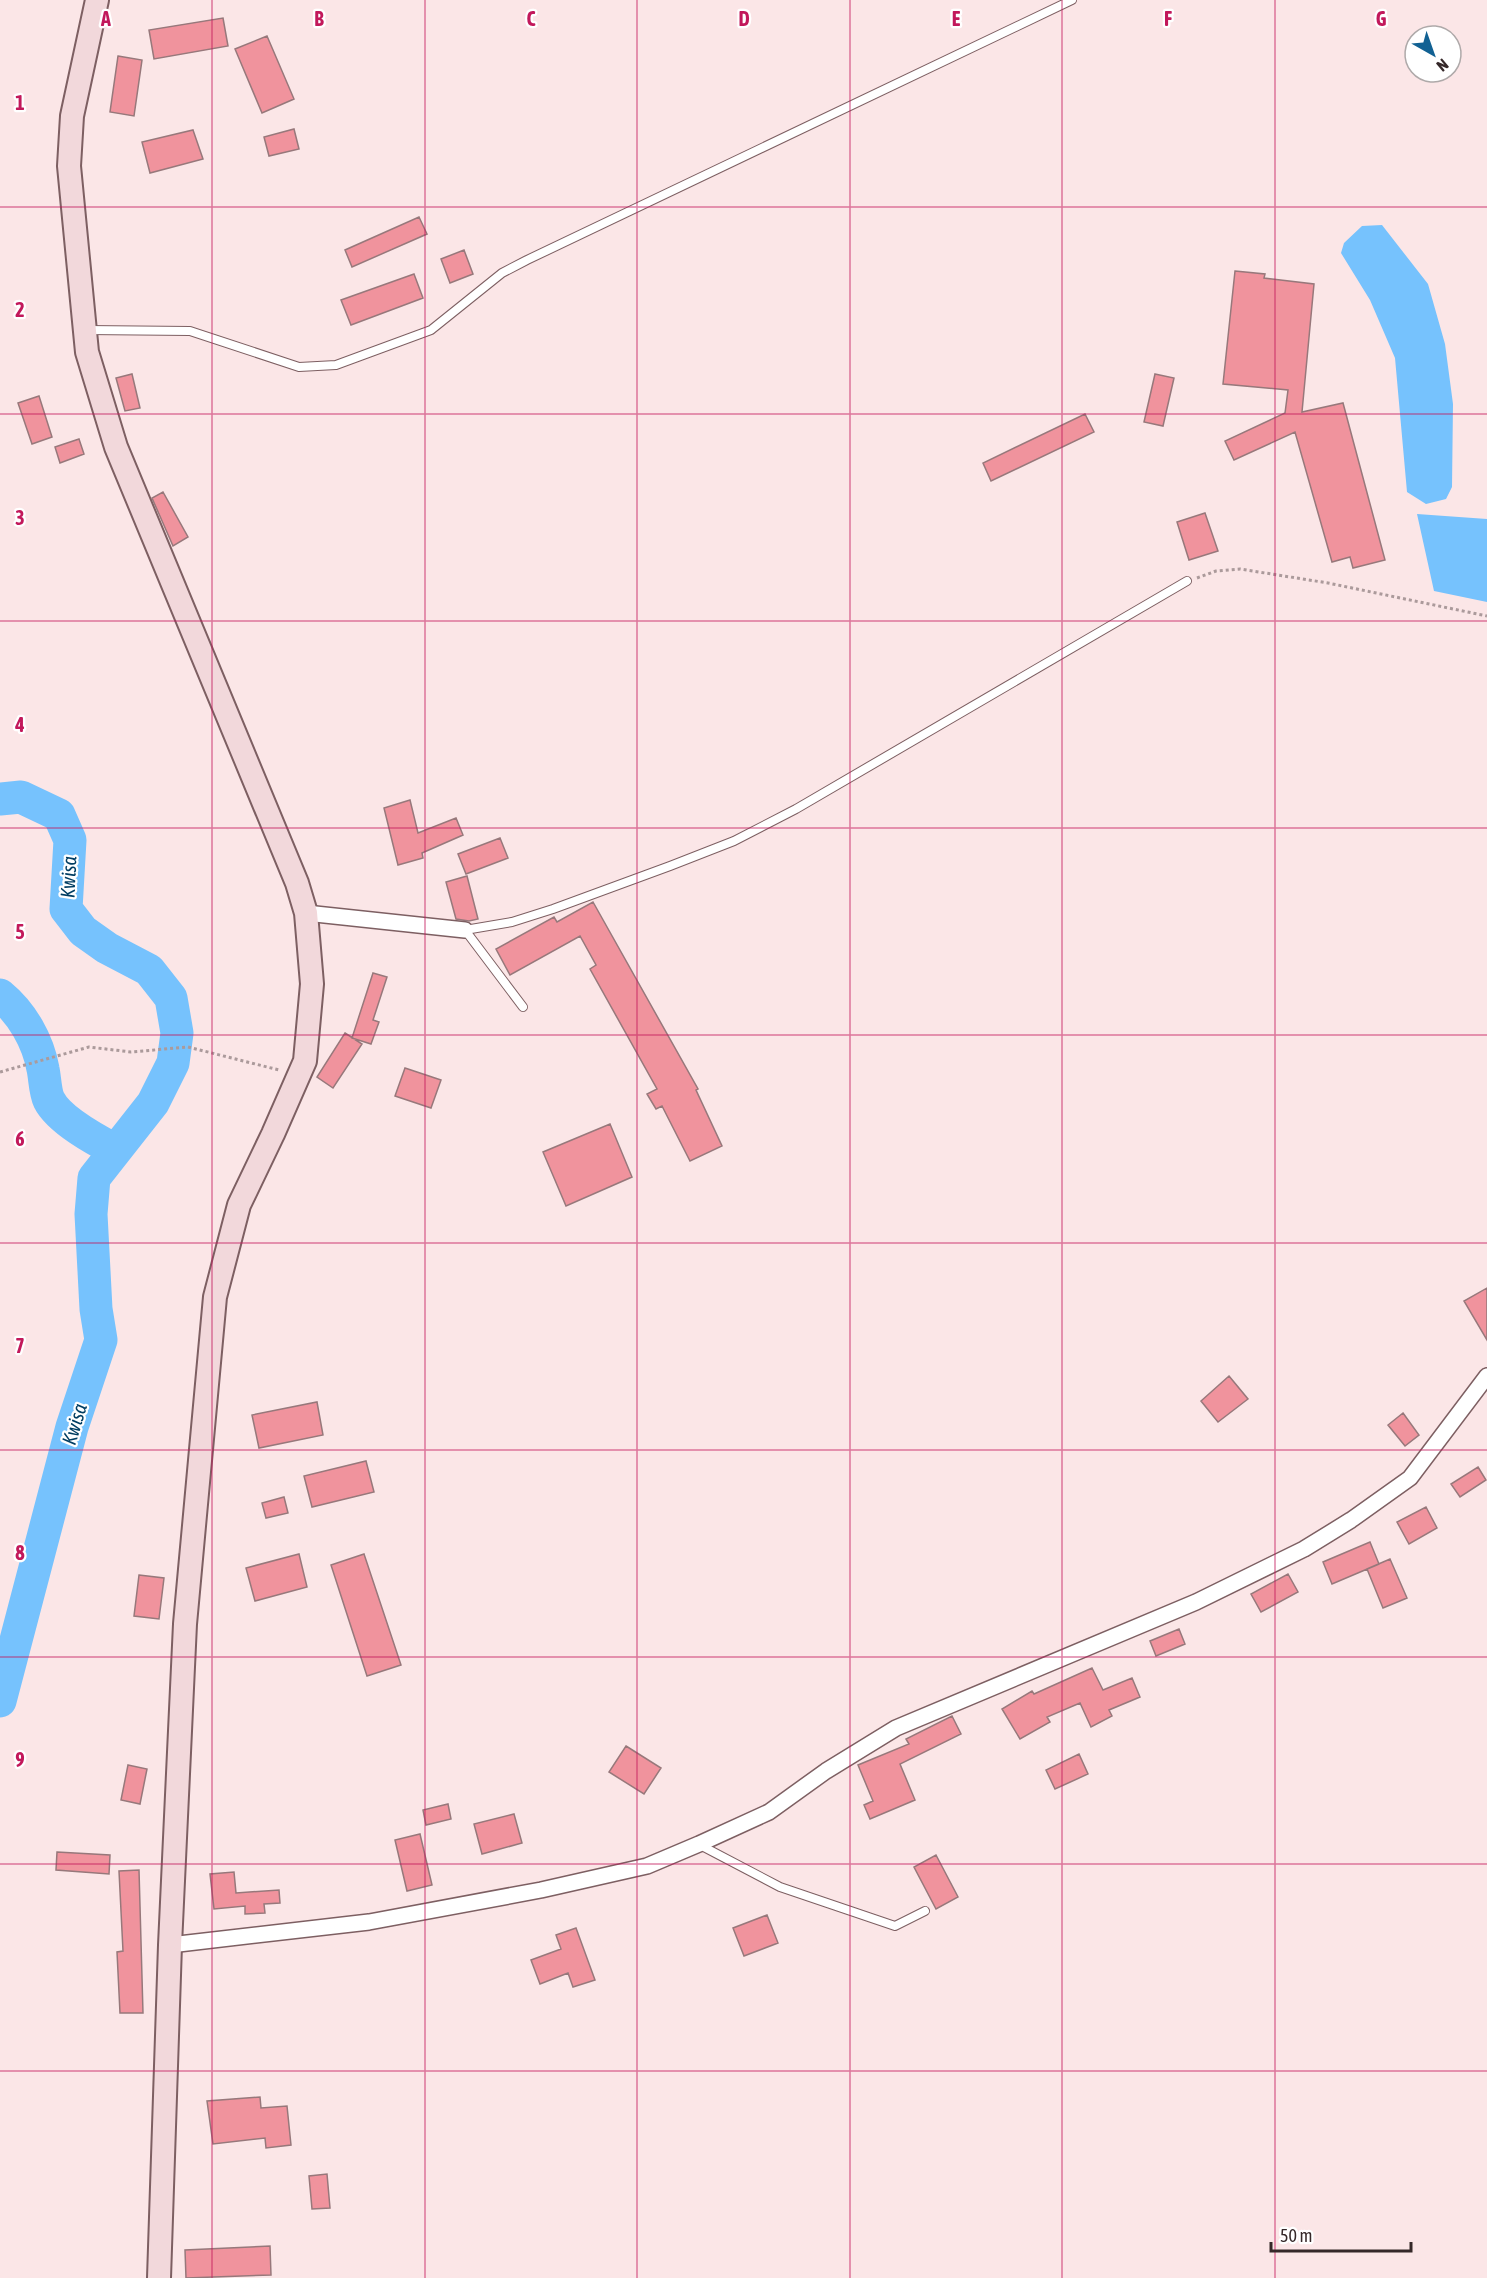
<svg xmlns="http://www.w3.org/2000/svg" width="1487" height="2278" viewBox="0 0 1487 2278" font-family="'Asap Condensed',sans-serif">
<rect width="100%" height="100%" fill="#fbe6e7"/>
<path fill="#76c2fd" d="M1382,225L1428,284L1445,344L1453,404L1452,487L1446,499L1426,504L1407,492L1395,358L1370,300L1341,253L1344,243L1362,226Z
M1417,514L1487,519V602L1434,591Z"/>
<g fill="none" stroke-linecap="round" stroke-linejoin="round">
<path stroke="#76c2fd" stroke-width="33" d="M0,799L21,797L59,815L70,840L66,909L83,931L107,948L149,970L171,998L177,1033L173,1063L153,1103L94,1178L91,1214L96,1309L101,1340L72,1427L0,1701
M0,995C22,1013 38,1041 43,1069C45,1078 45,1092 49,1100C59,1120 96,1140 115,1150"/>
</g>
<path fill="#f0939d" stroke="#97787b" stroke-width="1.5" d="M223,18L228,46L154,59L149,30Z
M267,36L294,99L262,113L235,49Z
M118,56L142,60L134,116L110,112Z
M294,129L299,149L269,156L264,137Z
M193,130L203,159L150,173L142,142Z
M419,217L427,234L352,267L345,250Z
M464,250L473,274L450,283L441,259Z
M1235,271L1265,274L1264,278L1314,284L1302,412L1343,403L1385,560L1353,568L1350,557L1332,562L1295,432L1234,460L1225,441L1285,413L1288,390L1223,384Z
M414,274L423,298L351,325L341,300Z
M132,374L140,408L125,411L116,378Z
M1155,374L1174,378L1163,426L1144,422Z
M39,396L52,437L32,444L18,403Z
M1085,414L1094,432L991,481L983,463Z
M79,439L84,454L60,463L55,447Z
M163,492L188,537L173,546L152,498Z
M1205,513L1218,551L1189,560L1177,522Z
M410,800L418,833L456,818L463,835L422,853L423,858L398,865L384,808Z
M500,838L508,858L466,874L458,854Z
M467,876L478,919L469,921L456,919L446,882Z
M593,902L698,1089L696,1090L722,1146L690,1161L662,1106L656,1109L647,1094L657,1089L590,969L596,965L580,936L510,975L496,949L554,917L557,922Z
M373,973L387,977L373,1020L379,1022L371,1044L352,1038Z
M345,1033L362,1044L333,1088L317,1077Z
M405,1068L441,1080L431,1108L395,1096Z
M610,1124L632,1177L566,1206L543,1152Z
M1487,1288V1340L1464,1301Z
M1229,1376L1248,1399L1218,1422L1201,1401Z
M317,1402L323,1435L259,1448L252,1415Z
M1403,1413L1419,1435L1405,1446L1388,1425Z
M366,1461L374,1492L312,1507L304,1476Z
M1478,1467L1486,1480L1460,1497L1451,1484Z
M284,1497L288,1513L266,1518L262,1503Z
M1426,1507L1437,1528L1409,1544L1397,1522Z
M1370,1542L1379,1564L1332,1584L1323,1562Z
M299,1554L307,1587L255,1601L246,1568Z
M364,1554L401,1665L367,1676L331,1565Z
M1390,1559L1407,1598L1383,1608L1367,1569Z
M1288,1574L1298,1592L1261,1612L1251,1594Z
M139,1575L164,1578L159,1619L134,1616Z
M1179,1629L1185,1644L1156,1656L1150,1641Z
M1092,1668L1103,1690L1132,1678L1140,1697L1109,1710L1112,1716L1091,1727L1080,1703L1047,1717L1050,1722L1020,1739L1002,1709L1032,1691L1034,1694Z
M952,1716L961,1734L900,1764L915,1800L870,1819L864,1805L873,1801L858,1765L909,1744L906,1739Z
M626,1746L661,1768L644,1794L609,1772Z
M1079,1754L1088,1774L1055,1789L1046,1770Z
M128,1765L147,1769L140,1804L121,1800Z
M448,1804L451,1819L426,1825L423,1810Z
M514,1814L522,1843L482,1854L474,1824Z
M420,1834L432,1885L407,1891L395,1840Z
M57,1852L110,1855L109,1874L56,1870Z
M936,1855L958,1897L936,1909L914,1867Z
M139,1870L143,2013H120L117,1952L123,1951L119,1871Z
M234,1872L236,1893L279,1890L280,1903L264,1904L265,1913L245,1914V1906L214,1909L210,1874Z
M767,1915L778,1943L744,1956L733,1928Z
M576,1928L595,1980L573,1987L568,1973L540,1984L531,1960L561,1949L556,1935Z
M260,2097L261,2108L287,2106L291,2145L266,2148L265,2138L213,2144L207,2101Z
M327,2174L330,2208L312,2209L309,2176Z
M270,2246L271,2275L186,2278L185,2250Z"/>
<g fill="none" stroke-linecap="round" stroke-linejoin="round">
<defs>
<path id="lane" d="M86,330L190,331L299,367L336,365L431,330L502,273L527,260L1072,0
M523,1007L465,930L512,922L553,909L670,866L734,841L796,809L1187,581
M700,1845L780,1887L895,1926L925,1911"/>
<path id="street" d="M306,913L465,930
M170,1945L369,1922L541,1890L647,1866L699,1844L769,1812L826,1771L896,1728L1196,1602L1304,1549L1351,1520L1410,1478L1487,1376"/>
<path id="secondary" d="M97,0L72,116L69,166L87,352L116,447L297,883L306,913L312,984L305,1061L273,1134L239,1205L215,1297L185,1624L170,1945L159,2278"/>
</defs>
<use href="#lane" stroke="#7d5f62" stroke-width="10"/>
<use href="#street" stroke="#7d5f62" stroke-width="18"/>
<use href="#secondary" stroke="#7d5f62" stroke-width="26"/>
<path stroke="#ab9a9b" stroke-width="3" stroke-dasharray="3 3" stroke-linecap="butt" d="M1197,578L1216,571L1240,569L1328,583L1487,616
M0,1072L89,1047L131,1052L188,1047L279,1070"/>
<use href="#lane" stroke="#fff" stroke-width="8"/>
<use href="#street" stroke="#fff" stroke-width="15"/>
<use href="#secondary" stroke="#f2d8db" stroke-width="22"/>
</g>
<path fill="none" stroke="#c2185b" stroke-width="1.5" stroke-opacity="0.55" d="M212,0V2278M425,0V2278M637,0V2278M850,0V2278M1062,0V2278M1275,0V2278M0,207H1487M0,414H1487M0,621H1487M0,828H1487M0,1035H1487M0,1243H1487M0,1450H1487M0,1657H1487M0,1864H1487M0,2071H1487"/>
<g text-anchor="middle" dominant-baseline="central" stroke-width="4.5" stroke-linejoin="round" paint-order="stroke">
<g font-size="20" font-style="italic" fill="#003d62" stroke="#fff">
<text transform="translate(68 877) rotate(-87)">Kwisa</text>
<text transform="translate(74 1424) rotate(-73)">Kwisa</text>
</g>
</g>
<g font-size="20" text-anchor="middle" font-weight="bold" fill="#c2185b" stroke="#fff" stroke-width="4.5" stroke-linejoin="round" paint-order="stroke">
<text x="106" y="26">A</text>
<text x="319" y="26">B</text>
<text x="531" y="26">C</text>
<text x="744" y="26">D</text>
<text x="956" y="26">E</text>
<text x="1168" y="26">F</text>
<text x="1381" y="26">G</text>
<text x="20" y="110">1</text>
<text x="20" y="317">2</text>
<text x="20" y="525">3</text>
<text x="20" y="732">4</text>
<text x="20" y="939">5</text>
<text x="20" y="1146">6</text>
<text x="20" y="1353">7</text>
<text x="20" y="1560">8</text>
<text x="20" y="1767">9</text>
</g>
<g transform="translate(1433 54) rotate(140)"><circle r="28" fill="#ffffff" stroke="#aea9a9" stroke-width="1.5"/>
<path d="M0-4.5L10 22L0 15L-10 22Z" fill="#116193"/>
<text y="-9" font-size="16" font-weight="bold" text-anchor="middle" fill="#352829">N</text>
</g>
<path d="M1271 2242v9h140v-9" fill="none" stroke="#352829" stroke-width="3"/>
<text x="1280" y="2242" font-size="18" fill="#352829" stroke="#ffffff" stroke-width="4.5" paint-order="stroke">50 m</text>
</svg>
